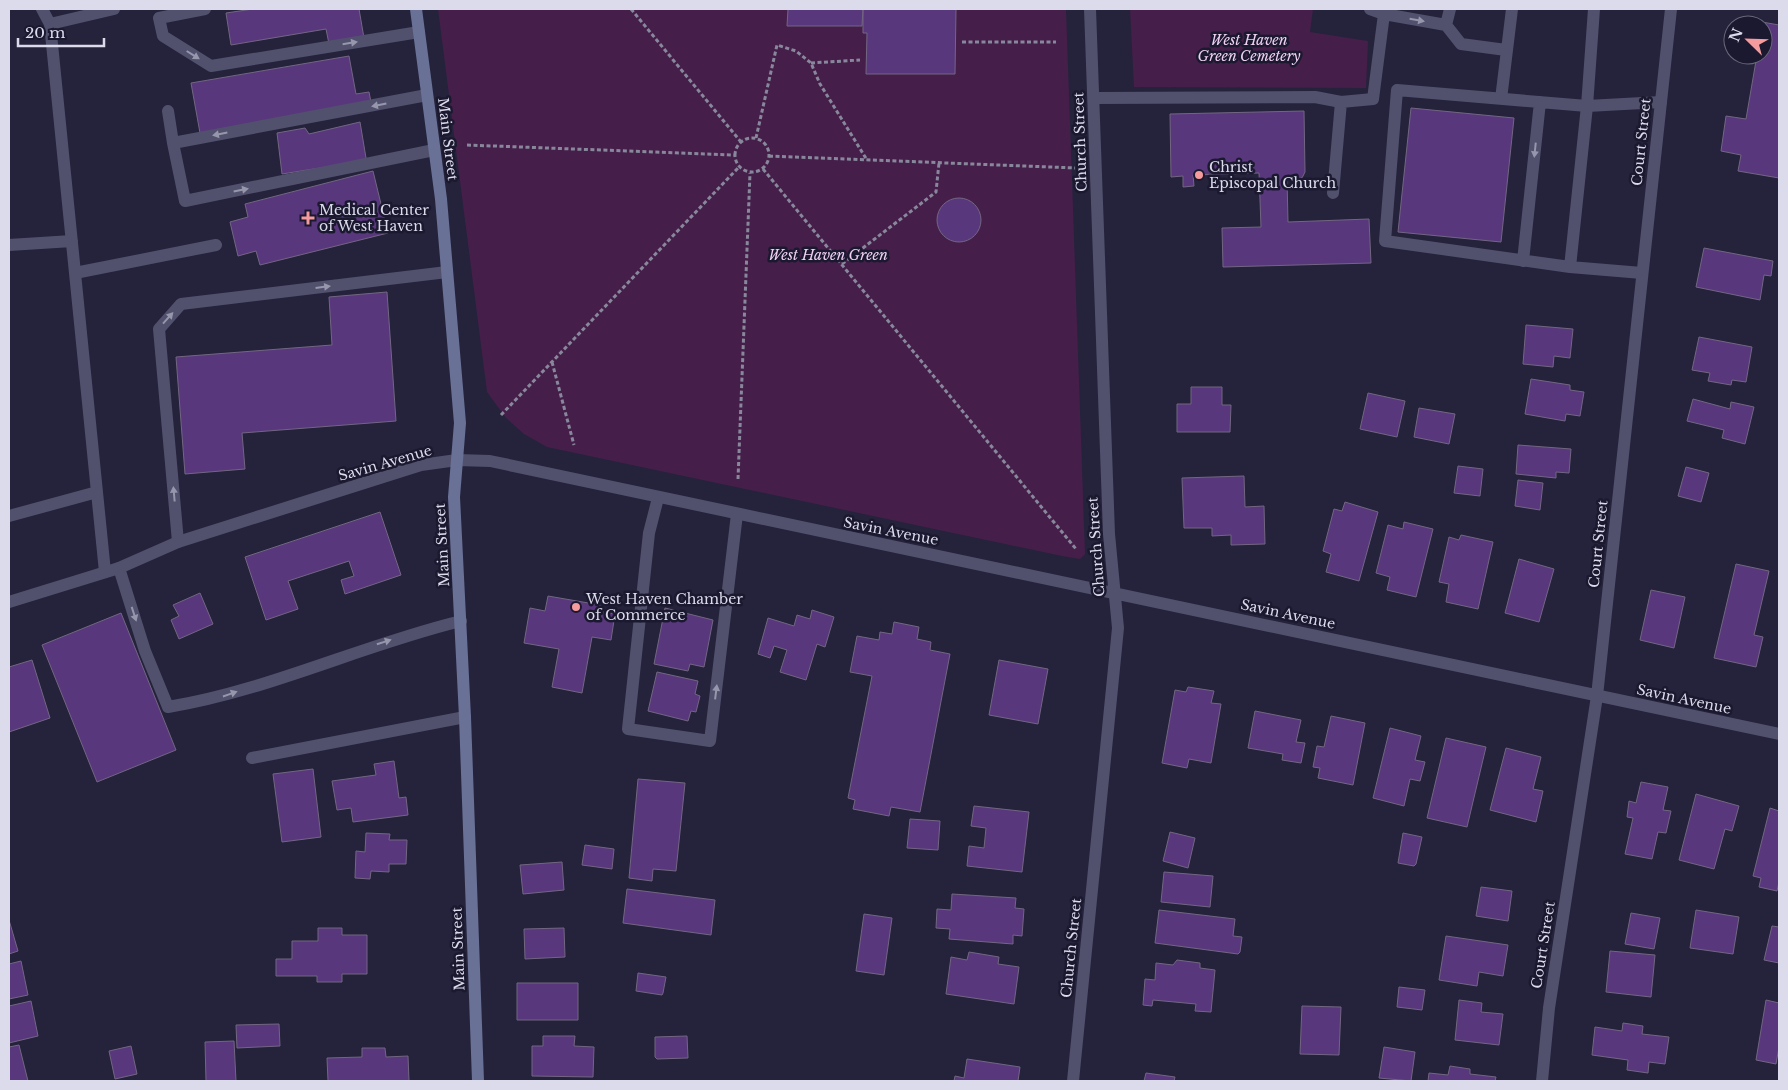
<svg xmlns="http://www.w3.org/2000/svg" width="1788" height="1090" viewBox="0 0 1788 1090" font-family="'Libre Baskerville',serif">
<rect width="100%" height="100%" fill="#24233b"/>
<path fill="#451f4a" d="M438,9H1066L1085,554L1080,559L1062,556L547,447L524,434L506,418L487,392Z
M1130,9H1313L1310,32L1368,41L1366,88L1134,87Z"/>
<path fill="#59377d" stroke="#726682" d="M253,9H359L364,38L329,44L326,29L231,45L226,13Z
M788,9H863L862,26H787Z
M863,9H956L955,74H866L867,33H863Z
M1762,22L1779,25V178L1738,171L1741,155L1721,151L1726,116L1746,119L1757,55H1763Z
M349,56L356,94L369,92L371,102L200,133L191,83Z
M1411,108L1514,118L1501,242L1398,232Z
M1304,111L1305,172L1302,178H1287L1288,222L1369,219L1371,263L1223,267L1222,228L1261,227L1259,173L1193,175L1194,186L1183,187V176L1171,177L1170,114Z
M360,122L366,158L364,161L282,174L277,133L305,128L309,134Z
M373,171L388,233L260,265L256,251L238,256L230,222L248,217L245,204Z
M937 220a22 22 0 1 1 44 0a22 22 0 1 1-44 0Z
M1704,248L1773,261L1771,276L1764,275L1760,300L1696,287Z
M387,292L396,421L242,433L245,469L185,474L176,357L332,345L329,297Z
M1526,325L1573,329L1570,358L1554,356L1553,367L1523,364Z
M1699,337L1752,347L1746,382L1732,380L1731,385L1708,381L1710,373L1692,370Z
M1531,379L1570,385V390L1584,392L1580,416L1566,414L1565,421L1525,414Z
M1191,387H1222V405H1231L1230,432H1177V404H1191Z
M1368,393L1405,401L1397,437L1360,429Z
M1693,399L1730,409L1731,402L1754,407L1745,444L1722,438L1724,430L1687,421Z
M1419,408L1455,414L1449,444L1414,437Z
M1518,445L1571,449L1569,473L1556,472V478L1516,474Z
M1458,466L1483,469L1480,496L1454,493Z
M1686,467L1709,473L1701,502L1678,496Z
M1244,476L1245,507L1264,506L1265,544L1231,545V535L1212,536V528H1184L1182,478Z
M1518,480L1543,483L1540,510L1515,506Z
M1345,502L1378,512L1359,581L1326,572L1331,554L1323,551L1334,509L1342,511Z
M380,512L401,575L345,594L341,580L354,576L349,561L288,581L298,609L266,620L245,557Z
M1404,522L1433,529L1416,597L1387,590L1390,577L1376,573L1388,525L1403,529Z
M1461,535L1493,542L1478,609L1446,602L1449,584L1439,582L1449,537L1459,540Z
M1519,559L1554,569L1539,622L1505,613Z
M1736,564L1769,571L1754,635L1763,637L1756,667L1714,658Z
M1651,590L1685,597L1674,648L1640,640Z
M200,593L213,624L179,639L171,620L179,616L173,605Z
M548,596L600,605L599,611L615,614L611,640L592,637L582,693L552,687L559,649L524,643L530,608L545,611Z
M665,608L713,620L704,667L690,664L688,671L654,664Z
M812,610L834,617L825,647L817,644L806,680L780,672L787,650L774,646L770,658L758,654L768,618L794,626L797,615L810,619Z
M121,613L176,750L97,782L42,645Z
M894,622L919,627L917,639L931,642L930,650L950,654L920,812L891,807L889,816L853,809L855,800L848,798L872,676L850,672L857,636L879,640L880,632L892,634Z
M32,660L50,718L9,732V667Z
M999,660L1048,669L1038,724L989,715Z
M657,672L698,681L695,694L700,696L696,712L691,711L688,721L648,711Z
M1188,687L1214,691L1211,703L1221,704L1211,763L1189,759L1187,768L1162,763L1175,690L1186,692Z
M1255,711L1301,720L1296,742L1305,743L1301,763L1282,760L1283,754L1248,748Z
M1331,716L1365,723L1353,785L1318,778L1320,768L1313,767L1317,746L1324,747Z
M1390,728L1421,736L1415,760L1425,762L1420,781L1410,779L1404,806L1373,798Z
M1446,738L1486,747L1467,827L1427,818Z
M1506,748L1541,757L1533,789L1543,791L1536,822L1490,810Z
M394,761L399,798L406,797L408,815L353,822L351,808L337,810L332,781L376,775L374,764Z
M313,769L321,837L282,842L273,774Z
M638,779L685,783L676,871L653,869L652,881L629,878Z
M1641,782L1668,787L1663,810L1671,811L1666,833L1658,832L1652,859L1625,854L1633,818L1627,817L1629,801L1636,803Z
M1696,794L1739,806L1732,831L1725,829L1714,869L1679,860Z
M974,806L1029,812L1022,872L967,866L969,846L984,848L986,828L971,826Z
M1770,808L1779,811V882L1777,891L1759,887L1761,878L1753,876Z
M910,819L940,821L938,850L907,848Z
M1170,832L1195,838L1188,868L1163,861Z
M366,833L390,834L389,840H407L406,864H389V872L371,871L370,879L355,878L356,851L365,852Z
M1403,833L1422,837L1416,864L1414,866L1398,863Z
M585,845L614,849L612,869L582,865Z
M562,862L564,890L523,894L520,865Z
M1164,872L1213,876L1210,907L1161,902Z
M1481,887L1512,891L1508,921L1476,916Z
M627,889L715,900L711,935L623,923Z
M952,894L1016,898L1015,908L1024,909L1022,936L1013,935V944L949,939L950,929L936,928L937,909L951,910Z
M1159,910L1235,919L1233,936L1242,937L1240,952L1238,954L1155,943Z
M1696,910L1739,917L1733,954L1690,948Z
M1631,913L1660,918L1654,949L1625,944Z
M864,914L892,918L884,975L856,971Z
M9,920L18,951L9,954Z
M1772,926L1779,927V963L1764,960Z
M318,928H342V935H367V974H342V982H317V976H276V959H292V941H318Z
M564,928L565,957L525,959L524,929Z
M1446,936L1508,945L1503,976L1479,972L1477,986L1439,980Z
M1610,951L1655,955L1651,997L1606,992Z
M969,952L999,957L998,964L1019,967L1014,1004L946,994L951,957L967,960Z
M1177,960L1200,963V968L1215,970L1211,1012L1195,1011L1196,1004L1153,1000L1152,1006L1143,1005L1145,979L1155,980L1156,963L1173,965Z
M21,961L28,995L9,999V964Z
M638,973L666,977L663,993L662,995L636,991Z
M517,983H578V1020H517Z
M1399,987L1425,990L1422,1010L1397,1007Z
M1459,1000L1482,1003L1481,1012L1503,1014L1499,1045L1455,1040Z
M1766,1000L1779,1003V1047L1776,1064L1756,1060Z
M31,1001L38,1036L9,1043V1006Z
M1302,1006L1341,1007L1339,1055L1300,1054Z
M1623,1023L1643,1026L1642,1034L1669,1037L1665,1064L1649,1062L1648,1073L1627,1070L1628,1060L1592,1055L1595,1027L1622,1031Z
M279,1024L280,1046L237,1048L236,1025Z
M543,1036H575L574,1046L594,1047L593,1077L532,1076V1046H543Z
M687,1036L688,1058L657,1059L655,1057V1037Z
M234,1041L236,1081H206L205,1042Z
M19,1045L28,1081H9V1047Z
M131,1046L137,1074L115,1079L109,1051Z
M1384,1047L1415,1052L1411,1081L1379,1078Z
M362,1048H385L386,1057L408,1056L409,1081H328L327,1058L362,1057Z
M967,1059L1020,1067L1018,1081H954L955,1076L964,1078Z
M1450,1066L1470,1069V1074L1496,1077L1495,1081H1428L1429,1073L1448,1075Z
M1146,1073L1175,1077L1174,1081H1144Z"/>
<g fill="none" stroke-linecap="round" stroke-linejoin="round">
<path stroke="#88889c" stroke-width="3" stroke-dasharray="4 2.5" stroke-linecap="butt" d="M631,9L741,142
M962,42H1056
M811,63L860,60
M735 155a17 17 0 1 1 34 0a17 17 0 1 1-34 0Z
M756,138L777,45L796,51L811,63L820,84L867,160
M467,145L734,155
M769,156L1075,168
M763,169L1076,549
M842,264L936,192L939,163
M552,362L574,445
M501,415L739,167
M738,479L750,173"/>
<path stroke="#52516d" stroke-width="12" d="M42,9L50,24L114,9
M205,9L159,18L163,36L211,66L419,32
M1370,9L1384,14L1446,25L1461,44L1506,50
M1594,9L1587,106L1661,102
M50,24L105,572
M1446,25L1450,9
M427,95L173,143L185,201L434,150
M1094,98L1315,97L1341,102
M1501,99L1512,9
M168,111L173,143
M1333,193L1341,102L1373,99L1384,14
M9,245L72,241
M1523,261L1540,102
M1570,267L1385,241L1397,90L1587,106L1570,267L1642,273
M75,273L216,245
M658,498L649,533L628,729L710,741L737,514
M9,516L97,492
M178,542L159,329L181,304L447,272
M119,568L145,651L168,707C267,691 362,645 461,621
M252,758L465,717"/>
<path stroke="#52516d" stroke-width="12" d="M9,602L119,568L178,542L421,465L457,460L490,461L1779,734
M1073,1081L1118,628L1109,534L1090,9
M1542,1081L1549,1008L1597,696L1671,9"/>
<path stroke="#6a7196" stroke-width="12" d="M416,9L441,199L460,423L454,497L465,717L478,1081"/>
</g>
<defs><path id="oneway-solid" d="M-6-.8H1V-3.2L6.5 0L1 3.2V.8H-6Z" transform="scale(1.25)"/></defs>
<g fill="#9696ac">
<use href="#oneway-solid" transform="translate(1417 20) rotate(10)"/>
<use href="#oneway-solid" transform="translate(350 43) rotate(-9)"/>
<use href="#oneway-solid" transform="translate(193 55) rotate(32)"/>
<use href="#oneway-solid" transform="translate(379 105) rotate(169)"/>
<use href="#oneway-solid" transform="translate(220 134) rotate(169)"/>
<use href="#oneway-solid" transform="translate(1535 150) rotate(96)"/>
<use href="#oneway-solid" transform="translate(241 190) rotate(-11)"/>
<use href="#oneway-solid" transform="translate(323 287) rotate(-7)"/>
<use href="#oneway-solid" transform="translate(168 318) rotate(-48)"/>
<use href="#oneway-solid" transform="translate(174 494) rotate(-95)"/>
<use href="#oneway-solid" transform="translate(134 614) rotate(72)"/>
<use href="#oneway-solid" transform="translate(384 642) rotate(-18)"/>
<use href="#oneway-solid" transform="translate(716 692) rotate(-83)"/>
<use href="#oneway-solid" transform="translate(230 694) rotate(-19)"/>
</g>
<g fill="#f59b9d" stroke="#1b1930" stroke-width="2">
<circle cx="1199" cy="175" r="5"/>
<path d="M305.5 210.5h5v5h5v5h-5v5h-5v-5h-5v-5h5z"/>
<circle cx="576" cy="607" r="5"/>
</g>
<g text-anchor="middle" dominant-baseline="central" stroke-width="5" stroke-linejoin="round" paint-order="stroke">
<g font-size="14" font-style="italic" fill="#f0d1f4" stroke="#1b1930">
<text x="1249" y="40">West Haven<tspan x="1249" dy="16">Green Cemetery</tspan></text>
<text x="828" y="255">West Haven Green</text>
</g>
<g font-size="14" fill="#dbdbeb" stroke="#1b1930">
<text transform="translate(448 139) rotate(83)">Main Street</text>
<text transform="translate(1080 142) rotate(-92)">Church Street</text>
<text transform="translate(1641 142) rotate(-84)">Court Street</text>
<text transform="translate(385 463) rotate(-16)">Savin Avenue</text>
<text transform="translate(891 531) rotate(11)">Savin Avenue</text>
<text transform="translate(1598 544) rotate(-84)">Court Street</text>
<text transform="translate(442 545) rotate(-93)">Main Street</text>
<text transform="translate(1096 547) rotate(-94)">Church Street</text>
<text transform="translate(1288 614) rotate(12)">Savin Avenue</text>
<text transform="translate(1684 699) rotate(12)">Savin Avenue</text>
<text transform="translate(1543 945) rotate(-81)">Court Street</text>
<text transform="translate(1071 948) rotate(-84)">Church Street</text>
<text transform="translate(458 949) rotate(-92)">Main Street</text>
</g>
<g font-size="14" fill="#dbdbeb" stroke="#1b1930" text-anchor="start">
<text x="1209" y="167">Christ<tspan x="1209" dy="16">Episcopal Church</tspan></text>
<text x="319" y="210">Medical Center<tspan x="319" dy="16">of West Haven</tspan></text>
<text x="586" y="599">West Haven Chamber<tspan x="586" dy="16">of Commerce</tspan></text>
</g>
</g>
<rect width="1788" height="1090" fill="none" stroke="#dbdbeb" stroke-width="20"/>
<g transform="translate(1748 40) rotate(293)"><circle r="24" fill="#1b1930" stroke="#68677b"/>
<path d="M0-4L9 19L0 12L-9 19Z" fill="#f59b9d"/>
<text y="-8" font-size="14" font-weight="bold" text-anchor="middle" fill="#dbdbeb">N</text>
</g>
<path d="M18 38v8h86v-8" fill="none" stroke="#dbdbeb" stroke-width="2.5"/>
<text x="25" y="38" font-size="15" fill="#dbdbeb" stroke="#1b1930" stroke-width="4" paint-order="stroke">20 m</text>
</svg>
